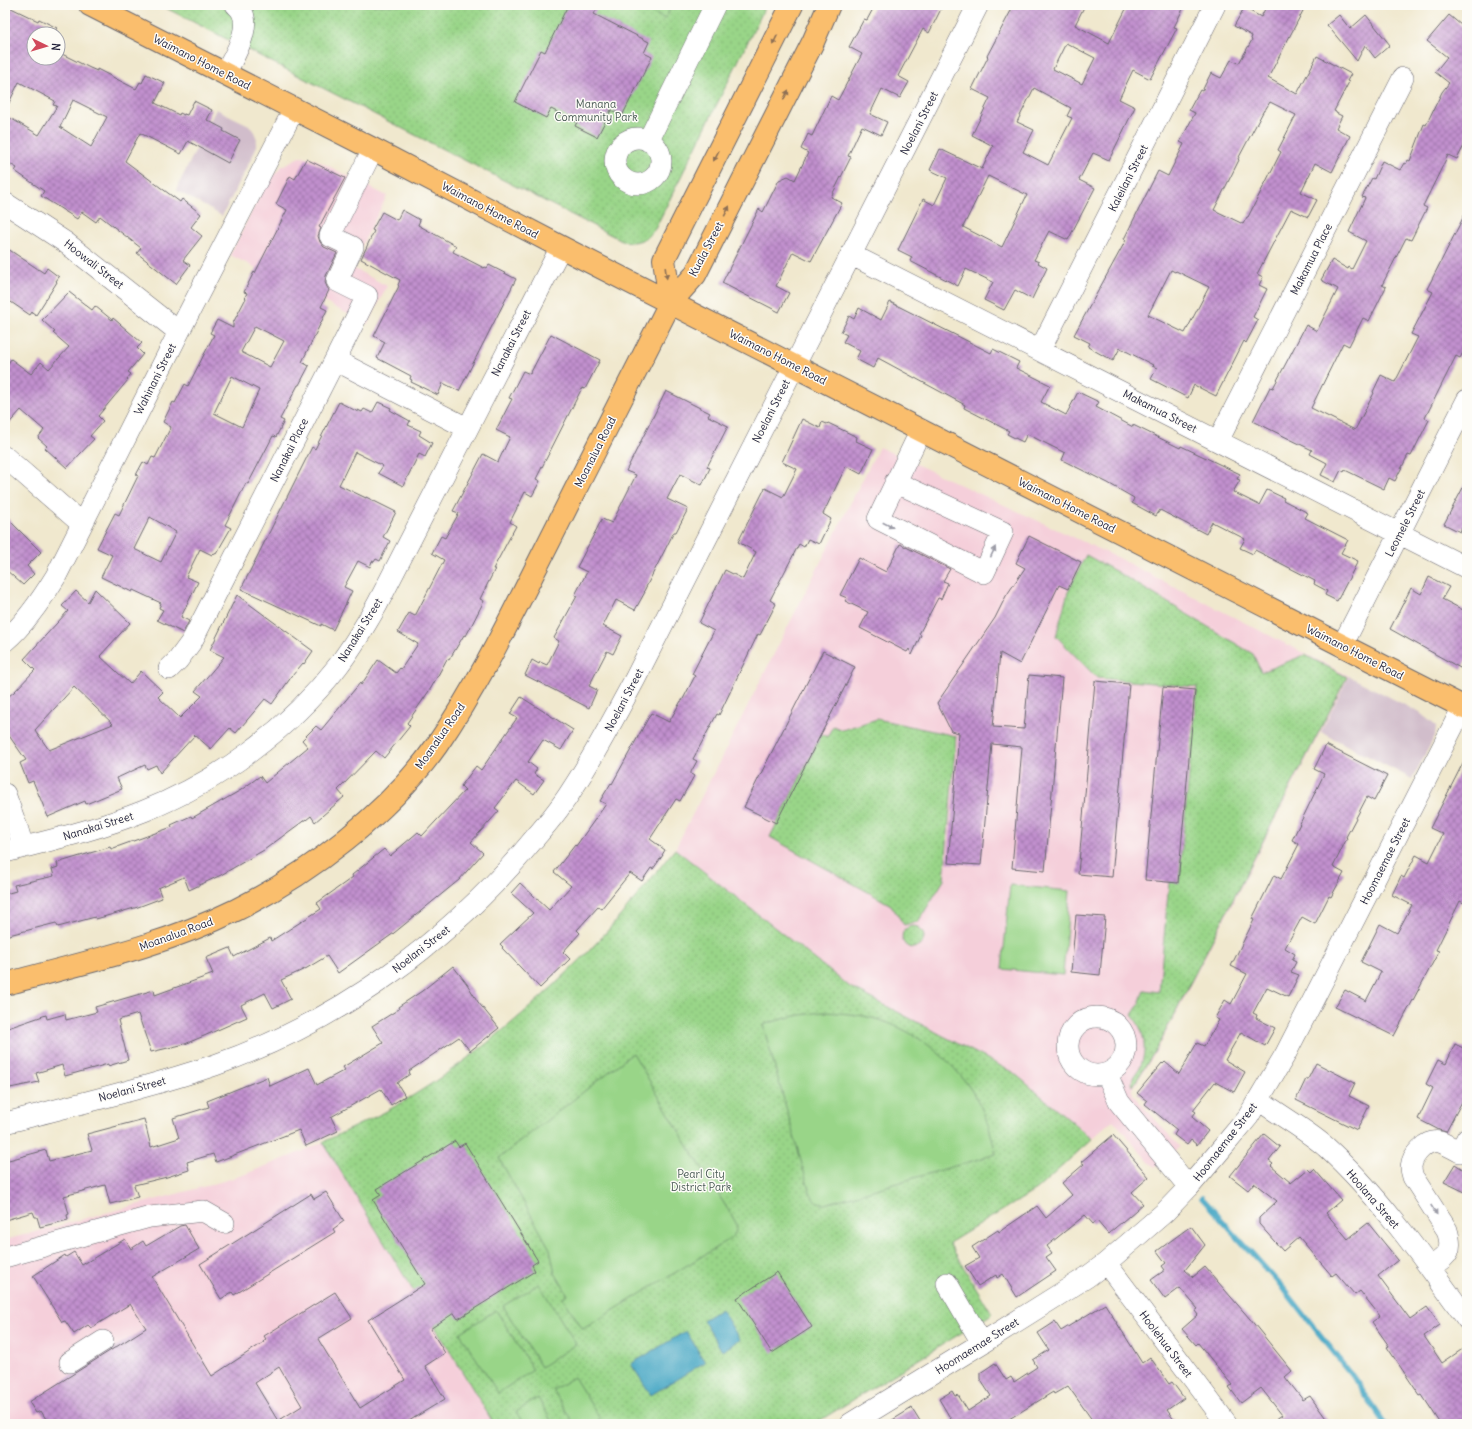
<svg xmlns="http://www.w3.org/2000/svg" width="1472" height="1429" viewBox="0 0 1472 1429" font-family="Delius,sans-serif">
<defs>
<pattern id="green-dots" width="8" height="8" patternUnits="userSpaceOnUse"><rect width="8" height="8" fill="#99d588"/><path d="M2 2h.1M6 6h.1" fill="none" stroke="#84b776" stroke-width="1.8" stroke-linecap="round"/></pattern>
<pattern id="building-cross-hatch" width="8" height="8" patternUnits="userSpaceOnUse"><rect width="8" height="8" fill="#c190ce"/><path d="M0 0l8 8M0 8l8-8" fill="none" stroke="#9c75a8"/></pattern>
</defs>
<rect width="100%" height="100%" fill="#fdfcf7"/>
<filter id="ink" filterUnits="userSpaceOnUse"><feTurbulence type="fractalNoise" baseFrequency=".025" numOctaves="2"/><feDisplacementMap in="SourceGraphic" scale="8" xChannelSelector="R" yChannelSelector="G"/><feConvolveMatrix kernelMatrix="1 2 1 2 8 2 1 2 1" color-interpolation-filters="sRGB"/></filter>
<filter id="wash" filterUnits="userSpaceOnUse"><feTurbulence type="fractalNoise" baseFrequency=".012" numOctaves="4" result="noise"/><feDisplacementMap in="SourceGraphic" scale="16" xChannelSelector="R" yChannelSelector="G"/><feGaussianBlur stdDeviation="0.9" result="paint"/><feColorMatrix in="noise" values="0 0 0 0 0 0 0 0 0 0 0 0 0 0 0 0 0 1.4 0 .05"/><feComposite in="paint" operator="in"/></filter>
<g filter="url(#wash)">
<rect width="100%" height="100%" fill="#f0e8ce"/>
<path fill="#f5cfda" d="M299,157H307L315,159L387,196L351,267L387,286L368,324L230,255L265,185L282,166Z
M879,447L1114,556L1349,676L1158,1049L1134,1087L1132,1091L1134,1096L1180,1147L1155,1168L1113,1120L1092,1139L1014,1073L850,987L675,849Z
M323,1142L494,1424H5V1240L210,1185L243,1175L301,1152Z"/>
<path fill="#d1bdcb" d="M216,109L249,125L254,132L257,139L255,151L222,216L176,190Z
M1349,676L1420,713L1436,726L1435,736L1412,779L1321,732Z"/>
<path fill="url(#green-dots)" stroke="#5e7c62" d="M160,5H766L655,229C646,240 637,244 623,241Z
M1086,555L1117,572L1253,654L1261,672L1305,655L1347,677L1157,1048L1133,1086C1130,1078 1136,1074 1140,1067C1148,1049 1144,1029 1132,1015L1139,1004L1144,990L1159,992L1169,882L1179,883L1197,687L1097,678L1056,636L1068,592Z
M877,719L956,736L944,880L918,922L904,925L891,905L770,837L822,734L827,737L833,726L842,730Z
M675,849L850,987L1014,1073L1092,1139L1036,1190L949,1243L992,1314L814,1424H494L323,1142C343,1132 363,1123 383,1113C453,1075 520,1019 576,964C612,929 643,888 675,849Z
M902 937a11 11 0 1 1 22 0a11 11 0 1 1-22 0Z"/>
<path fill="#99d588" stroke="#5e7c62" d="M638,5H672L665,19Z
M1010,885L1070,891L1063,975L1002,969Z
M824,1012C840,1013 856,1014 872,1018C917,1029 959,1064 980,1105C988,1121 992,1137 996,1154L825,1204C818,1203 814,1200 810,1193L763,1025C783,1018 802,1014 824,1012Z
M633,1053L685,1141L735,1221C738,1228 736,1234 730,1239L583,1329L563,1298L568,1295L555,1273L550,1249L499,1158Z
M539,1284L576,1344L541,1367L503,1306Z
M496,1310L533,1370L498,1393L460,1333Z
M574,1377L600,1419L593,1424H574L553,1390Z
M538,1398L553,1424H524L516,1412Z"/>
<path fill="#46a7c5" stroke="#346480" d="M721,1309L740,1340L722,1351L703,1320Z
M686,1331L705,1362L651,1395L631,1364Z"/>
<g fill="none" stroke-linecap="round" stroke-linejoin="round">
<path stroke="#46a7c5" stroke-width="5.5" d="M1202,1198L1284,1289L1351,1374L1385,1424"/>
</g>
<g id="blocks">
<path fill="url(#building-cross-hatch)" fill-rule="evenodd" d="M5,5L38,21L39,19L57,28L54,34H34V58H58V52L90,68L97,71V69L136,89L140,82L142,83L146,74L165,83L155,103L179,115L180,113L184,115V114L187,115L194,101L212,110L207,120L224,129L223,131L240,140L228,163L188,141L181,154L140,133L125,161L180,202L182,199L201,214L191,227L202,236L183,260L190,265L176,284L137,253L141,248L100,216L96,222L82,212L77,219L41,196L44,191L15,171L17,168L5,161V115L39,135L57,106L53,105L55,101L19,82L5,111ZM73,100L107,117L91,147L60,127Z
M568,5H589L597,9L594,14L649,42L644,53L652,57L622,116L611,110L597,137L575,126L577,122L551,109L546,118L515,102L541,50L545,52Z
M875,5H943L929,33L923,29L898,76L909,82L900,98L882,89L870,114L887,122L881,135L862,126L848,156L851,157L831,197L842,203L811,261L793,252L776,286L789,293L779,312L722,283L759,209L763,212L779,180L788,176L795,180L808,153L801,149L808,134L812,136L831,96L838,100L862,54L849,47L864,19L867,20Z
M1014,5H1085L1075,25L1109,43L1128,5H1185L1174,27L1177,28L1150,79L1133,70L1119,99L1135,107L1109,160L1093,153L1079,180L1095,188L1068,240L1049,231L1034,260L1039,262L1038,263L1047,268L1032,299L1015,290L1004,310L984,300L993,282L966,269L958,286L910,261L912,257L898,250L923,199L934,205L947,178L930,170L940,149L982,169L993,146L972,135L990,98L972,89L988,57L987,56ZM1066,43L1095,58L1082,84L1053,69ZM1034,88L1071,108L1067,116L1072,118L1048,165L1023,152L1034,130L1017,122ZM988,176L1027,195L1002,247L963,227Z
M1267,5H1306L1268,78L1297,94L1317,56L1351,74L1347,81L1349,82L1334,111L1336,112V113L1342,116L1336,128L1350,136L1332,172L1315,163L1301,192L1317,200L1308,217L1291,209L1257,274L1263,277L1259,285L1267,289L1253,317L1258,320L1246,343L1244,341L1216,396L1194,385L1188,398L1151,379L1157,368L1152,366L1153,365L1120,348L1113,361L1088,347L1090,343L1074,335L1126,240L1124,239L1158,171L1168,176L1184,144L1180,142L1195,113L1189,110L1200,90L1202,91L1211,73L1221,78L1231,60L1239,63L1252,40L1251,39L1252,36L1234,26L1244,8L1261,17ZM1270,102L1296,115L1278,150L1281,152L1248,217H1247L1243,224L1214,210L1239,160L1238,159L1264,110H1265ZM1171,270L1175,272L1176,271L1209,287L1185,333L1148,315Z
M1339,15L1350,29L1366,15L1390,45L1375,58L1365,45L1357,61L1327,25Z
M1449,15L1467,30V140L1457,159L1448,155L1423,206L1427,208L1411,240L1406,238L1382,285L1386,287L1369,321L1363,318L1349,346L1343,343L1311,408L1355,430L1374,393L1373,392L1381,375L1395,382L1418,337L1411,334L1433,292L1427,289L1467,210V345L1460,358L1456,356L1425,418L1429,420L1411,456L1408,455L1395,481L1389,478L1384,489L1345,470L1344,472L1341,470L1335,482L1321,475L1327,463L1310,454L1312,450L1253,421L1270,387L1273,388L1306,325L1317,331L1338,289L1321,280L1332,260L1348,269L1349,267L1352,269L1366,241L1349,232L1365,198L1362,197L1372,178L1374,179L1382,161L1400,170L1404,163L1406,164L1408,160L1410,161L1424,124L1426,125L1442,92L1449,83L1435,72L1447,57L1427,41Z
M306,159L345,178L319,227L321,228L318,236L320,242L324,247L337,253L326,276L325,282L327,287L329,290L321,307L327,310L302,362L309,366L299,385H298L280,419L284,421L276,437L273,436L248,484L246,483L225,525L231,528L216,554L214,553L212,555L200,549L186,577L198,582L181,617L189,621L183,633L157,620L163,610L159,608L161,603L133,590L132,592L101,577L112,555L97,548L115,513L119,515L138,476L136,475L143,462L148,465L152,457L155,458L171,427L163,422L173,402L175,403L185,384L188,386L214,335L210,333L217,320L233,328V323L246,298L245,297L247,293L244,292L254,272L255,273L287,210L276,204L290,176L295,179ZM255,326L284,341L270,367L241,352ZM232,376L259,390L242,427L214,413ZM150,517L176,532L161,562L134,549Z
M402,210L420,220L418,225L456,246L453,252L484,268L485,267L487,268L489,265L516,279L459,391L443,383L438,395L411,382L412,380L410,379L411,376L377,358L385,342L374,336L399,286L398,285L400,280L361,259L374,231L372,230L382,212L397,220Z
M5,247L44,273L47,268L59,277L56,281L57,282L36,315L32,312L30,315L5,298Z
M69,292L92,310L95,306L112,320L113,318L142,343L137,348L143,354L128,372L131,374L127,379L128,380L98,416L103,421L90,436L94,439L67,468L45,448L47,446L38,438L44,430L21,410L5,428V368L11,359L31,374L41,362L49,369L69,347L53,333L55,332L42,320Z
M890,302L991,353L993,349L1019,362L1016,368L1050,385L1041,402L1066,415L1078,392L1099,402L1096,407L1133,427V425L1180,448L1181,446L1240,474L1237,479L1240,480L1233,492L1259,505L1267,490L1284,498L1283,500L1308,513L1305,518L1348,540L1341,553L1358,561L1337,601L1325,595L1327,591L1314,584L1315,581L1255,550L1253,554L1240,548L1245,539L1212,522L1206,534L1160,510L1156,516L1132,503L1134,498L1108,483L1062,460L1065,453L1027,434L1023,442L1007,434L1009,431L964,408L965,405L878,358L873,368L856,359L860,351L843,342L847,335L841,332L849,316L854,319L859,308L881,320Z
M551,334L600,360L585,389L582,388L536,479L540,481L532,496L525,492L510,522L516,526L493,569H495L480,599L484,601L466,636L464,635L449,660L447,659L431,688L407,723L410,726L384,758L376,751L338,790L344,797L315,822L311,816L306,820V819L264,850L221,875L189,890L184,877L158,888L162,898L138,907L96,919L95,917L58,927L56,923L5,936V894L16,891L14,885L54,876L52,869L58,867L57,863L110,847L111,849L172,827L171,825L191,816L192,818L241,790L260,776L265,783L308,747L302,740L316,726L321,730L360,683L361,685L378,660L396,673L400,668L401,669L418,644L398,632L409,613L415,616L444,560L432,553L441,536L445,538L459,513L453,511L483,454L498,462L510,437L496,430L512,399L509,398L523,371L530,374Z
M666,391L710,413L708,416L728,426L707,467L710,468L702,485L680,474L667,499L688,509L676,532H674L644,591L645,592L635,610L616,600L603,626L622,636L613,654L607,651L589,686L597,690L589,708L525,675L532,660L539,664L540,662L547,665L559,641L554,638L577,596L575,595L587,572L577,567L602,519L612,523L636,475L626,471Z
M339,402L358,412V410L362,412L364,409L372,413L378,402L391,408L390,410L410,421L408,425L421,431L419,435L432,443L425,457L419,454L403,486L378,473L383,466L355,452L339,485L366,498V497L396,512L383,537L390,541L380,561L376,559L374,562L372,561L370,567L358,561L344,587L352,591L333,630L321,624V626L241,589L312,447L315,449Z
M802,419L820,428L822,422L827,424L828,423L857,437L856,441L873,449L861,474L846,466L823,514L831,519L819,544L808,539L804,547L799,544L770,600L776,604L760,635L758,634L719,715L717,714L693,759L697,761L691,772V774L694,776L680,801L676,799L650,839L665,850L662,855H663L653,869L651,868L642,881L630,873L601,909L598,907L577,930L580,933L563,952L570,959L540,988L502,948L503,947L500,944L533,913L511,893L520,883L549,910L571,886L554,872L575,845L576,846L606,804L600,801L611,783L612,784L651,713L669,722L681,701H682L695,676L692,674L714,631L699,623L725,570L743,579L756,552L738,542L765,488L783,497L797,469L782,462Z
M1467,480V529L1462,527L1460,532L1444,524Z
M5,516L41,552L27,566L34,574L23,585L5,569Z
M1029,536L1081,562L1068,589L1059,585L1020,664L1000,653L993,727L1024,729L1029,675L1062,678L1045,871L1012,868L1022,747L992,744L981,865L948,863L959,733L951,731L937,703L995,618L1006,596L1025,568L1016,563Z
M900,544L950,569L943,581L948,583L941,599L938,598L919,634L921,635L912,655L909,649L907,652L860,628L868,612L845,601L847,598L840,595L859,558L886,572Z
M1429,577L1449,587L1442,599L1467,612V660L1462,669L1390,629L1411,588L1421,594Z
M95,589L130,623L100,656L130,684L141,671L163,692L158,697L180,718L202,696L195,691L224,657L210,650L237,595L313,651L304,664L303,663L292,676L272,704L265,699L236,733L230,728L211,749L195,735L160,773L156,765L147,769L145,765L117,778L122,789L86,804L85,801L48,817L33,781L28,783L20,763L26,760L5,730V699L14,692L35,670L24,659L68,611L62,606L76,591L88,602ZM74,687L113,724L49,750L35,730Z
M823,651L855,667L776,823L744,807Z
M1095,681L1129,684L1112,877L1078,874Z
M1163,687L1195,690L1178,883L1145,880Z
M521,697L573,730L561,750L543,740L528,762L537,769L534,774L544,780L534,794L516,781L495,808L499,811L471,842L483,853L459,880L394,933L338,973L327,956L307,968L281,980L291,999L273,1008L265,993L241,1005L247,1017L204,1036L185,1044L151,1052L138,1014L118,1020L128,1060L108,1066V1064L65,1076L62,1065L36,1073L39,1082L10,1088L5,1068V1029L46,1015L47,1019L65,1014L66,1020L97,1012L95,1007L154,990L155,995L213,974L206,958L230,948L234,957L270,938L271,941L321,909L317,903L353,877L352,875L384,849L390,856L418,832L422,836L465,790L461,786L476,766L481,770L517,718L510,714Z
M1326,745L1387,776L1374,801L1367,797L1346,837L1347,838L1333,867L1344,873L1331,897L1329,896L1315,924L1302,917L1285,948L1295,954L1292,960L1296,962L1291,972L1299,975L1288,997L1267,987L1253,1013L1257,1015L1256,1018L1275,1028L1265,1046L1241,1032L1225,1060L1245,1072L1234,1092L1215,1082L1193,1110L1196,1112L1192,1117L1208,1131L1197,1145L1191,1140L1187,1145L1174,1135L1177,1130L1145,1104L1147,1101L1137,1093L1162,1063L1163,1064L1165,1062L1179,1074L1197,1043L1204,1046L1219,1020L1215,1018L1225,1000L1231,1004L1247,974L1231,966L1254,920L1252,919L1274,875L1281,879L1299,844L1292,840L1324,774L1314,769Z
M1467,755V905L1460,901L1436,950L1439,951L1394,1036L1335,1007L1345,990L1366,1001L1381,972L1361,962L1380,924L1397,933L1412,905L1392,895L1401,876L1404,878L1416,855L1429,862L1443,834L1430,828Z
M1076,915L1105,917L1100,975L1071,972Z
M453,966L467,984L478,1002L499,1028L470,1051L459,1037L409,1071L410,1074L397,1083L405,1096L391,1105L381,1089L331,1117L338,1131L306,1146L299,1130L216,1162L213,1154L187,1162L189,1170L167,1177L134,1185L138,1197L110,1204L105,1185L64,1196L69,1214L67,1215L68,1220L40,1227L37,1217H35L33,1212L5,1220V1161L46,1150L49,1161L92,1150L87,1134L144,1119L151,1147L179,1138L173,1118L209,1107L207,1101L267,1077L270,1086L309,1068L317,1085L345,1070L343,1067L383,1043L372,1026L399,1009L398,1007L422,991Z
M1455,1044L1467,1050V1092L1446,1132L1439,1130L1418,1119L1433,1088L1426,1084L1438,1060L1446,1064Z
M1316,1063L1355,1083L1349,1096L1369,1106L1357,1130L1296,1100L1306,1079H1308Z
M1264,1134L1280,1147L1269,1161L1273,1164L1271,1166L1291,1183L1308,1169L1311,1172L1314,1169L1341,1200L1326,1213L1348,1239L1368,1223L1398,1260L1378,1276L1410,1319L1427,1307L1440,1325L1424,1336L1442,1363L1467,1346V1424H1441L1422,1395L1420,1396L1387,1347L1389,1346L1372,1322L1380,1316L1360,1291L1355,1295L1336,1273L1332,1276L1299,1237L1283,1251L1259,1224V1218L1277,1201L1254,1183L1248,1190L1230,1176Z
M1113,1135L1149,1177L1132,1192L1143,1204L1108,1234L1097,1221L1093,1224L1085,1215L1047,1246L1052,1253L1046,1257L1056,1271L1017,1297L1003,1274L997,1278L996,1275L978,1286L965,1266L979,1258L972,1247L998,1230L999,1232L1037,1206L1046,1218L1072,1195L1062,1183L1084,1164L1081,1162Z
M455,1141L459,1147L465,1143L538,1261L532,1265L535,1271L458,1319L454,1313L430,1329L445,1353L425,1366L445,1399L404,1424H49L41,1411L36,1413L29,1402L146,1328L130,1304L91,1328L88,1325L74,1334L65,1321L62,1322L33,1276L65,1255L66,1257L74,1252L82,1265L125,1239L131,1249L143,1241L146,1246L180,1226L185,1225L199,1249L152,1277L212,1376L264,1342L263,1341L266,1339L264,1336L335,1292L352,1318L318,1339L360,1408L405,1380L368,1320L425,1284L373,1200L381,1195L377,1189ZM279,1367L302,1406L278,1421L255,1383Z
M1455,1164L1467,1172V1193L1444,1182Z
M326,1192L344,1221L333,1229L335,1232L234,1295L232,1292L221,1299L200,1264L311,1194L314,1199Z
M1191,1226L1205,1245L1185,1270L1193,1277L1205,1267L1250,1319L1292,1371L1285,1377L1303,1400L1310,1396L1330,1424H1269L1282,1415L1261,1388L1241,1403L1229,1387L1232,1385L1198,1343L1196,1345L1182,1329L1198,1315L1195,1311L1198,1309L1180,1288L1165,1299L1151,1280L1165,1270L1162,1266L1166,1263L1157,1251Z
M777,1272L812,1327L772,1353L737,1298Z
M1105,1304L1142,1363L1150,1357L1169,1384L1172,1382L1184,1398L1167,1410L1177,1424H1095L1068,1386L1054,1394L1053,1392L1001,1424H947L952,1421L939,1399L952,1391L955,1396L958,1395L968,1411L991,1396L980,1379V1373L995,1363L1006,1380L1011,1377L1014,1382L1037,1367L1033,1360L1049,1350L1038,1333L1055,1322L1061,1331Z
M912,1408L922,1424H886Z"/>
</g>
</g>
<g filter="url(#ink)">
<use href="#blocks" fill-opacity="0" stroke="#6a676e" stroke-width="1"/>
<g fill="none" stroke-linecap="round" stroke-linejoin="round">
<defs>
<path id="minor" d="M225,74C234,56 257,21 236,5
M615 161a23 23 0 1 1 46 0a23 23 0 1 1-46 0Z
M648,141L715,5
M5,203L65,242L179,332
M852,255L1467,568
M1040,350L1215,5
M335,360L367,296L337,281L353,247L330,236L373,149
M1218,441L1403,78
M5,457L82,524
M895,482L1003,532L984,573L878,519L921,430
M5,641C26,623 42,599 56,576L179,332L294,109
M1342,646L1467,400
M169,669L178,660L192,641L335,360L467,428
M5,794L18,830L23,847
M5,852C52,840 99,829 144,811C220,781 288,730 338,666C353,646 365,626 377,605L561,247
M1068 1046a29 29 0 1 1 58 0a29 29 0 1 1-58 0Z
M1107,1074L1119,1102L1189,1187
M1259,1100C1281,1116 1305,1129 1326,1147C1379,1195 1425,1261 1467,1319
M5,1123C74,1105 147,1088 215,1065C339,1022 451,940 534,839C548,823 562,806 573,788C596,753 615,716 635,679L978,5
M5,1257L150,1217L203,1211L224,1223
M1106,1263L1227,1424
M1430,1268C1447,1255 1454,1253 1447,1230L1413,1177C1412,1174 1411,1170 1411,1167C1412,1155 1426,1139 1440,1142C1446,1144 1454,1149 1460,1152L1467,1138
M947,1283L982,1343
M70,1362L103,1341
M850,1424L982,1343L1087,1277L1106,1263L1165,1212L1189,1187L1218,1153L1248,1117L1285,1055L1463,707"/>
<path id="major" d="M90,5L373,149L561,247L1467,709
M670,303L664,259L792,5
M5,984C83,963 163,946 236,910C309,874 389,813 437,745C481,681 514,611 549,542C589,462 630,382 670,303L695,275L813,42L829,5"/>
</defs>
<use href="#minor" stroke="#6a676e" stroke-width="22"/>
<use href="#major" stroke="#6a676e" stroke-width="24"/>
<use href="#minor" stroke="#fff" stroke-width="21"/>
<use href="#major" stroke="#fabe6d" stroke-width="22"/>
</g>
<defs><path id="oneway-solid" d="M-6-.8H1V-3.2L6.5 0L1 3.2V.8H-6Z"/></defs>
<g fill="#8e7054">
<use href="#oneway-solid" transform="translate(775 40) rotate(116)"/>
<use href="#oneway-solid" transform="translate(786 95) rotate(-63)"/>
<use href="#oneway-solid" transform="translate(716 156) rotate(117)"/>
<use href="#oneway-solid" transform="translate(727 211) rotate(-63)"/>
<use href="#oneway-solid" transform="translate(666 273) rotate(82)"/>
</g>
<g fill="#9c9ca7">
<use href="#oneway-solid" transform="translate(888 525) rotate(27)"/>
<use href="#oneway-solid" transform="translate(993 552) rotate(-65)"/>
<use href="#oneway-solid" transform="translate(1434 1210) rotate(57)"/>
</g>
</g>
<g text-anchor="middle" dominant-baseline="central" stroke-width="3" stroke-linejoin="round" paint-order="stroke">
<g font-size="11" fill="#22223b" stroke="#fdfcf7">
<text transform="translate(202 62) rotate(27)">Waimano Home Road</text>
<text transform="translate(919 123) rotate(-63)">Noelani Street</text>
<text transform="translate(1128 178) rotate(-63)">Kaleilani Street</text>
<text transform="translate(490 210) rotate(28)">Waimano Home Road</text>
<text transform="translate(706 249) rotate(-62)">Kuala Street</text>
<text transform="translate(1311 259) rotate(-63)">Makamua Place</text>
<text transform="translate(94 264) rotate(38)">Hoowali Street</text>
<text transform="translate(511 343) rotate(-63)">Nanakai Street</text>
<text transform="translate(778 357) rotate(27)">Waimano Home Road</text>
<text transform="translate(155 379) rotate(-63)">Wahinani Street</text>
<text transform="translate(771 411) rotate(-63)">Noelani Street</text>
<text transform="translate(1160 411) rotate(27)">Makamua Street</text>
<text transform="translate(289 450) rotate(-63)">Nanakai Place</text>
<text transform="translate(595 452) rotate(-63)">Moanalua Road</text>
<text transform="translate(1067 505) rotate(27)">Waimano Home Road</text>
<text transform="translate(1405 523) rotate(-63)">Leomele Street</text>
<text transform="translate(360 630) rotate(-58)">Nanakai Street</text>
<text transform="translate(1355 652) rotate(27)">Waimano Home Road</text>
<text transform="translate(624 700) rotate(-62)">Noelani Street</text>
<text transform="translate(440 736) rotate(-55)">Moanalua Road</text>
<text transform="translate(98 826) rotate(-17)">Nanakai Street</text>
<text transform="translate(1385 861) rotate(-63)">Hoomaemae Street</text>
<text transform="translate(176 934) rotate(-20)">Moanalua Road</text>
<text transform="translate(421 949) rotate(-38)">Noelani Street</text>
<text transform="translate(132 1089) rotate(-15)">Noelani Street</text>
<text transform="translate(1225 1142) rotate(-52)">Hoomaemae Street</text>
<text transform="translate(1373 1199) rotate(49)">Hoolana Street</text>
<text transform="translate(1166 1344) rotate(53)">Hoolehua Street</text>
<text transform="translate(977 1346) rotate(-32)">Hoomaemae Street</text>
</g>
<g font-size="11" fill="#465852" stroke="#fdfcf7">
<text x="596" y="104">Manana<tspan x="596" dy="13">Community Park</tspan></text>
<text x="701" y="1174">Pearl City<tspan x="701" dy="13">District Park</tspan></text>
</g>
</g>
<rect width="1472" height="1429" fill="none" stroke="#fdfcf7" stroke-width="20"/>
<g transform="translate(46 46) rotate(95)"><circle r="19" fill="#fdfcf7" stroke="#a5a5ac"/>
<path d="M0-3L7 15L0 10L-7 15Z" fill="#d1495b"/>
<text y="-6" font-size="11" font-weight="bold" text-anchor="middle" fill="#22223b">N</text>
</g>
</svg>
